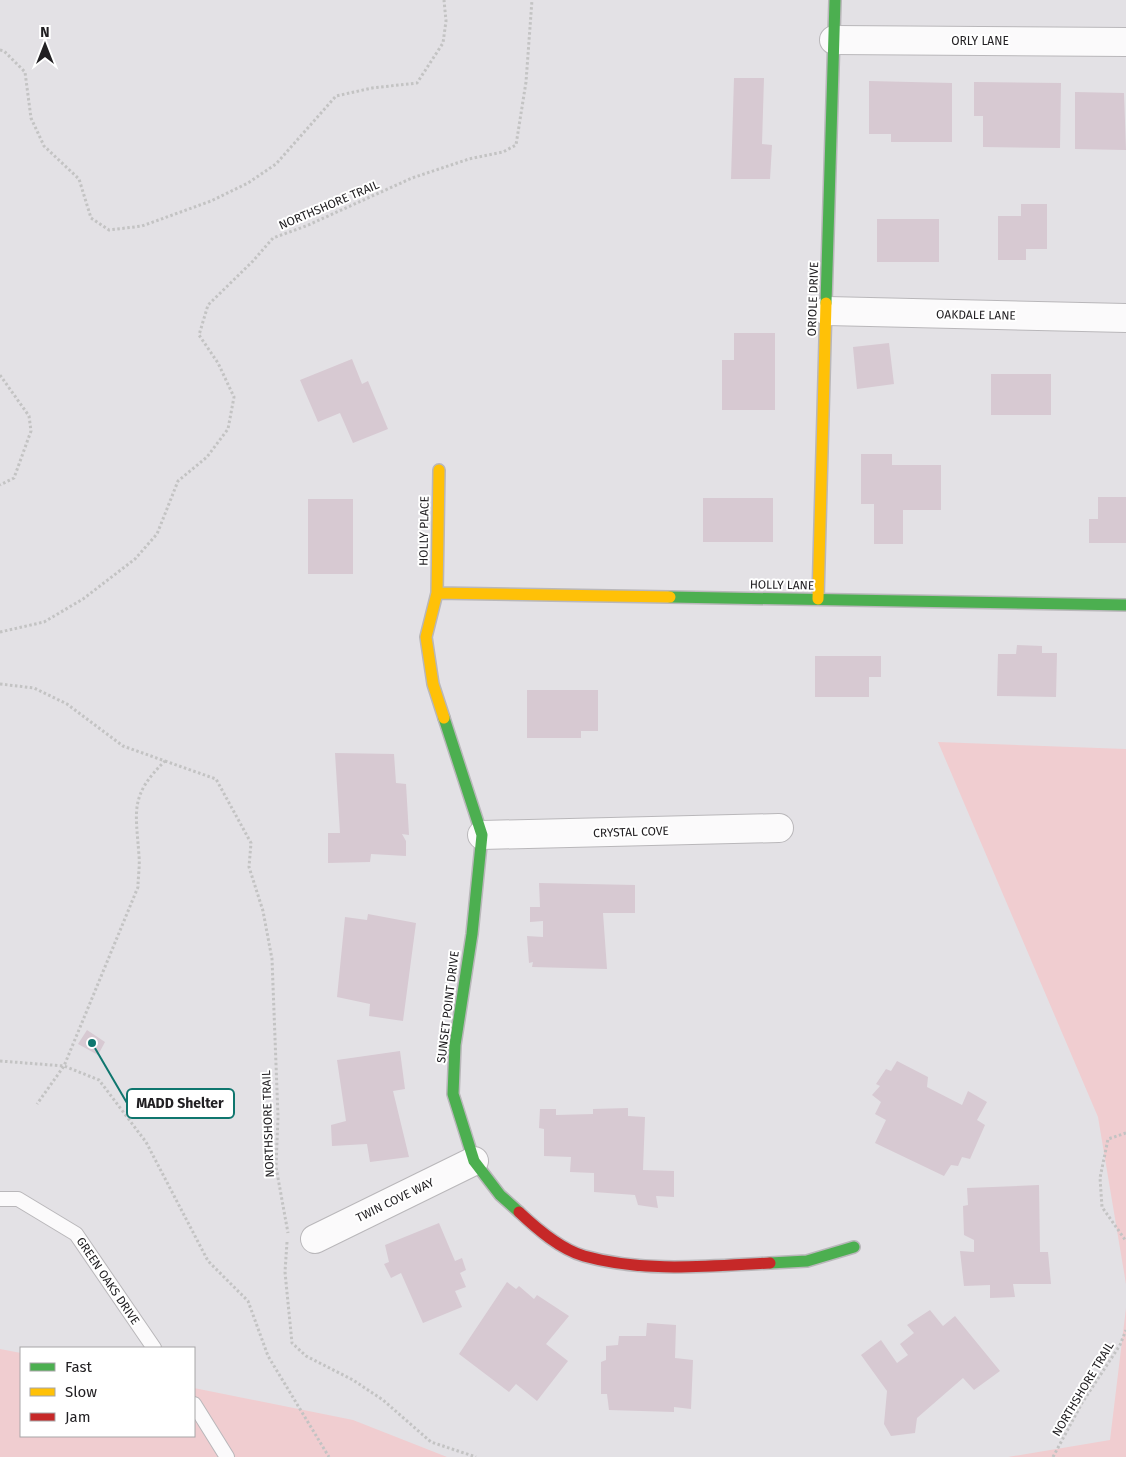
<svg xmlns="http://www.w3.org/2000/svg" width="1126" height="1457" viewBox="0 0 1126 1457" font-family="'Fira Sans',sans-serif">
<rect width="100%" height="100%" fill="#e3e1e5"/>
<path fill="#f0cdd0" d="M938,742L1126,749V1284L1098,1117Z
M1126,1308V1457H1008L1110,1440Z
M0,1349L21,1353V1436H194V1388L353,1420L447,1457H0Z"/>
<path fill="#d7c9d2" d="M734,78H764L762,144L772,145L770,179H731Z
M869,81L952,83V142H891V134H869Z
M974,82L1061,83L1060,148L983,147V116H974Z
M1075,92L1124,93L1126,150L1075,149Z
M1021,204H1047V249H1026V260H998V216H1021Z
M877,219H939V262H877Z
M734,333H775V410H722V360H734Z
M889,343L894,384L857,389L853,347Z
M352,359L362,384L368,381L388,429L353,443L340,413L318,422L300,380Z
M991,374H1051V415H991Z
M861,454H892V465H941V510H903V544H874V504H861Z
M1098,497H1126V543H1089V519H1098Z
M703,498H773V542H703Z
M308,499H353V574H308Z
M1017,645L1042,646V653H1057L1056,697L997,696L998,654H1016Z
M815,656H881V677H869V697H815Z
M527,690H598V731H581V738H527Z
M335,753L394,754L396,783L406,784L409,835L402,834L406,841V856L371,854L370,862L328,863V833H340Z
M539,883L635,885V913H603L607,969L532,967L533,962L529,963L527,936L543,937V921L530,922V907H540Z
M368,914L416,923L403,1021L369,1016L370,1004L337,997L345,917L367,920Z
M87,1030L105,1042L98,1055L78,1044Z
M400,1051L405,1089L393,1091L409,1157L370,1162L367,1144L332,1146L331,1125L346,1121L337,1060Z
M897,1061L928,1077L927,1087L962,1105L968,1091L987,1102L977,1120L985,1125L970,1159L962,1157L958,1166L951,1165L944,1176L875,1143L886,1120L875,1114L881,1102L872,1095L880,1086L876,1084L886,1069L891,1071Z
M628,1108V1116L645,1117L643,1170L674,1171V1197L656,1196L658,1208L638,1205L635,1195L594,1192V1173L570,1172L571,1157L544,1156V1129L539,1128L540,1109H556V1115L593,1114V1109Z
M1039,1185L1040,1252H1048L1051,1284H1013L1015,1297L990,1298V1285L964,1286L960,1251L974,1252V1240L964,1235L963,1206L968,1205L967,1188Z
M439,1223L455,1261L462,1258L466,1270L460,1273L466,1287L455,1291L462,1307L423,1323L401,1273L391,1278L384,1264L389,1262L385,1245Z
M507,1282L516,1289L519,1286L534,1299L537,1295L569,1316L546,1344L568,1361L537,1401L516,1384L509,1392L459,1354Z
M930,1310L943,1326L955,1316L1000,1371L974,1390L963,1378L917,1418L915,1433L891,1436L884,1424L887,1391L861,1355L881,1340L897,1363L908,1355L900,1344L914,1333L907,1325Z
M647,1323L676,1325L675,1358L693,1360L691,1409L674,1407V1412L609,1410L607,1394H601V1362L606,1360V1346L618,1345L619,1336H646Z"/>
<g fill="none" stroke-linecap="round" stroke-linejoin="round">
<defs>
<path id="lane" d="M0,1199H18L76,1234L154,1348
M194,1404L227,1457"/>
<path id="street" d="M834,40L1126,42
M827,311L1126,318
M482,835L779,828
M315,1239L474,1161"/>
<path id="fast" d="M826,303L835,0
M670,597L1126,605
M444,718L482,835L472,934L455,1045L453,1094L474,1161L500,1195L519,1212
M770,1263L807,1261L854,1247"/>
<path id="slow" d="M439,470L437,593L426,637L433,684L444,718
M437,593L670,597
M818,599L826,303"/>
<path id="jam" d="M519,1212C537,1229 560,1249 584,1256C644,1273 710,1266 770,1263"/>
</defs>
<use href="#lane" stroke="#b9b7ba" stroke-width="16"/>
<use href="#street" stroke="#b9b7ba" stroke-width="30"/>
<use href="#fast" stroke="#b9b7ba" stroke-width="14"/>
<use href="#slow" stroke="#b9b7ba" stroke-width="14"/>
<use href="#jam" stroke="#b9b7ba" stroke-width="14"/>
<path stroke="#c3c3c3" stroke-width="3" stroke-dasharray="2.5 2.5" stroke-linecap="butt" d="M0,50L4,51L25,72L31,118L44,146L79,179L91,218L109,230L142,226L211,201L248,183L276,164L336,96L372,88L417,83L443,43L446,21L444,0
M0,375L29,416L31,431L14,478L0,485
M0,632L44,622L83,599L135,559L157,534L178,481L207,457L228,429L234,397L218,363L199,335L208,305L253,261L273,238L306,226L412,178L469,159L503,152L516,145L526,82L532,0
M0,684L34,688L67,704L123,746L165,761C129,796 136,811 139,856C140,866 138,877 138,887L64,1066L37,1104
M165,761L216,779L251,843L249,867L263,911L272,959L278,1117L276,1167L288,1233
M0,1061L64,1066L99,1080L146,1142L208,1261L248,1301L268,1356L329,1457
M1126,1133L1108,1139L1100,1178L1102,1207L1126,1241
M287,1242L285,1272L292,1343L306,1356L353,1380L383,1400L431,1442L476,1457
M1053,1457L1082,1403L1120,1345L1126,1330"/>
<use href="#lane" stroke="#fbfafb" stroke-width="14"/>
<use href="#street" stroke="#fbfafb" stroke-width="28"/>
<use href="#fast" stroke="#4caf50" stroke-width="11"/>
<use href="#slow" stroke="#ffc107" stroke-width="11"/>
<use href="#jam" stroke="#c62828" stroke-width="11"/>
</g>
<g text-anchor="middle" dominant-baseline="central" stroke-width="4" stroke-linejoin="round" paint-order="stroke">
<g font-size="12" fill="#222023" stroke="#fff">
<text x="980" y="41">ORLY LANE</text>
<text transform="translate(329 205) rotate(-23)">NORTHSHORE TRAIL</text>
<text transform="translate(813 299) rotate(-88)">ORIOLE DRIVE</text>
<text transform="translate(976 315) rotate(1)">OAKDALE LANE</text>
<text transform="translate(424 531) rotate(-89)">HOLLY PLACE</text>
<text transform="translate(782 585) rotate(1)">HOLLY LANE</text>
<text transform="translate(631 832) rotate(-2)">CRYSTAL COVE</text>
<text transform="translate(448 1007) rotate(-83)">SUNSET POINT DRIVE</text>
<text transform="translate(268 1124) rotate(-92)">NORTHSHORE TRAIL</text>
<text transform="translate(395 1200) rotate(-26)">TWIN COVE WAY</text>
<text transform="translate(108 1281) rotate(56)">GREEN OAKS DRIVE</text>
<text transform="translate(1083 1389) rotate(-59)">NORTHSHORE TRAIL</text>
</g>
</g>
<path fill="none" stroke="#0f766e" stroke-width="2" d="M92 1043L127 1103"/>
<circle fill="#0f766e" stroke="#fff" stroke-width="2" cx="92" cy="1043" r="5"/>
<rect fill="#fff" stroke="#0f766e" stroke-width="2" x="127" y="1089" width="107" height="29" rx="5"/>
<g font-size="14" text-anchor="middle" font-weight="bold" fill="#222023">
<text x="180" y="1108">MADD Shelter</text>
</g>
<rect x="20" y="1347" width="175" height="90" fill="#ffffff" stroke="#a7a6a7"/>
<rect x="30" y="1363" width="25" height="8" fill="#4caf50" stroke="#a7a6a7"/>
<text x="65" y="1372" font-size="15" fill="#222023">Fast</text>
<rect x="30" y="1388" width="25" height="8" fill="#ffc107" stroke="#a7a6a7"/>
<text x="65" y="1397" font-size="15" fill="#222023">Slow</text>
<rect x="30" y="1413" width="25" height="8" fill="#c62828" stroke="#a7a6a7"/>
<text x="65" y="1422" font-size="15" fill="#222023">Jam</text>
<g transform="translate(45 45)" stroke="#ffffff" stroke-width="4" paint-order="stroke">
<path d="M0-4L9 19L0 12L-9 19Z" fill="#222023"/>
<text y="-8" font-size="14" font-weight="bold" text-anchor="middle" fill="#222023">N</text>
</g>
</svg>
